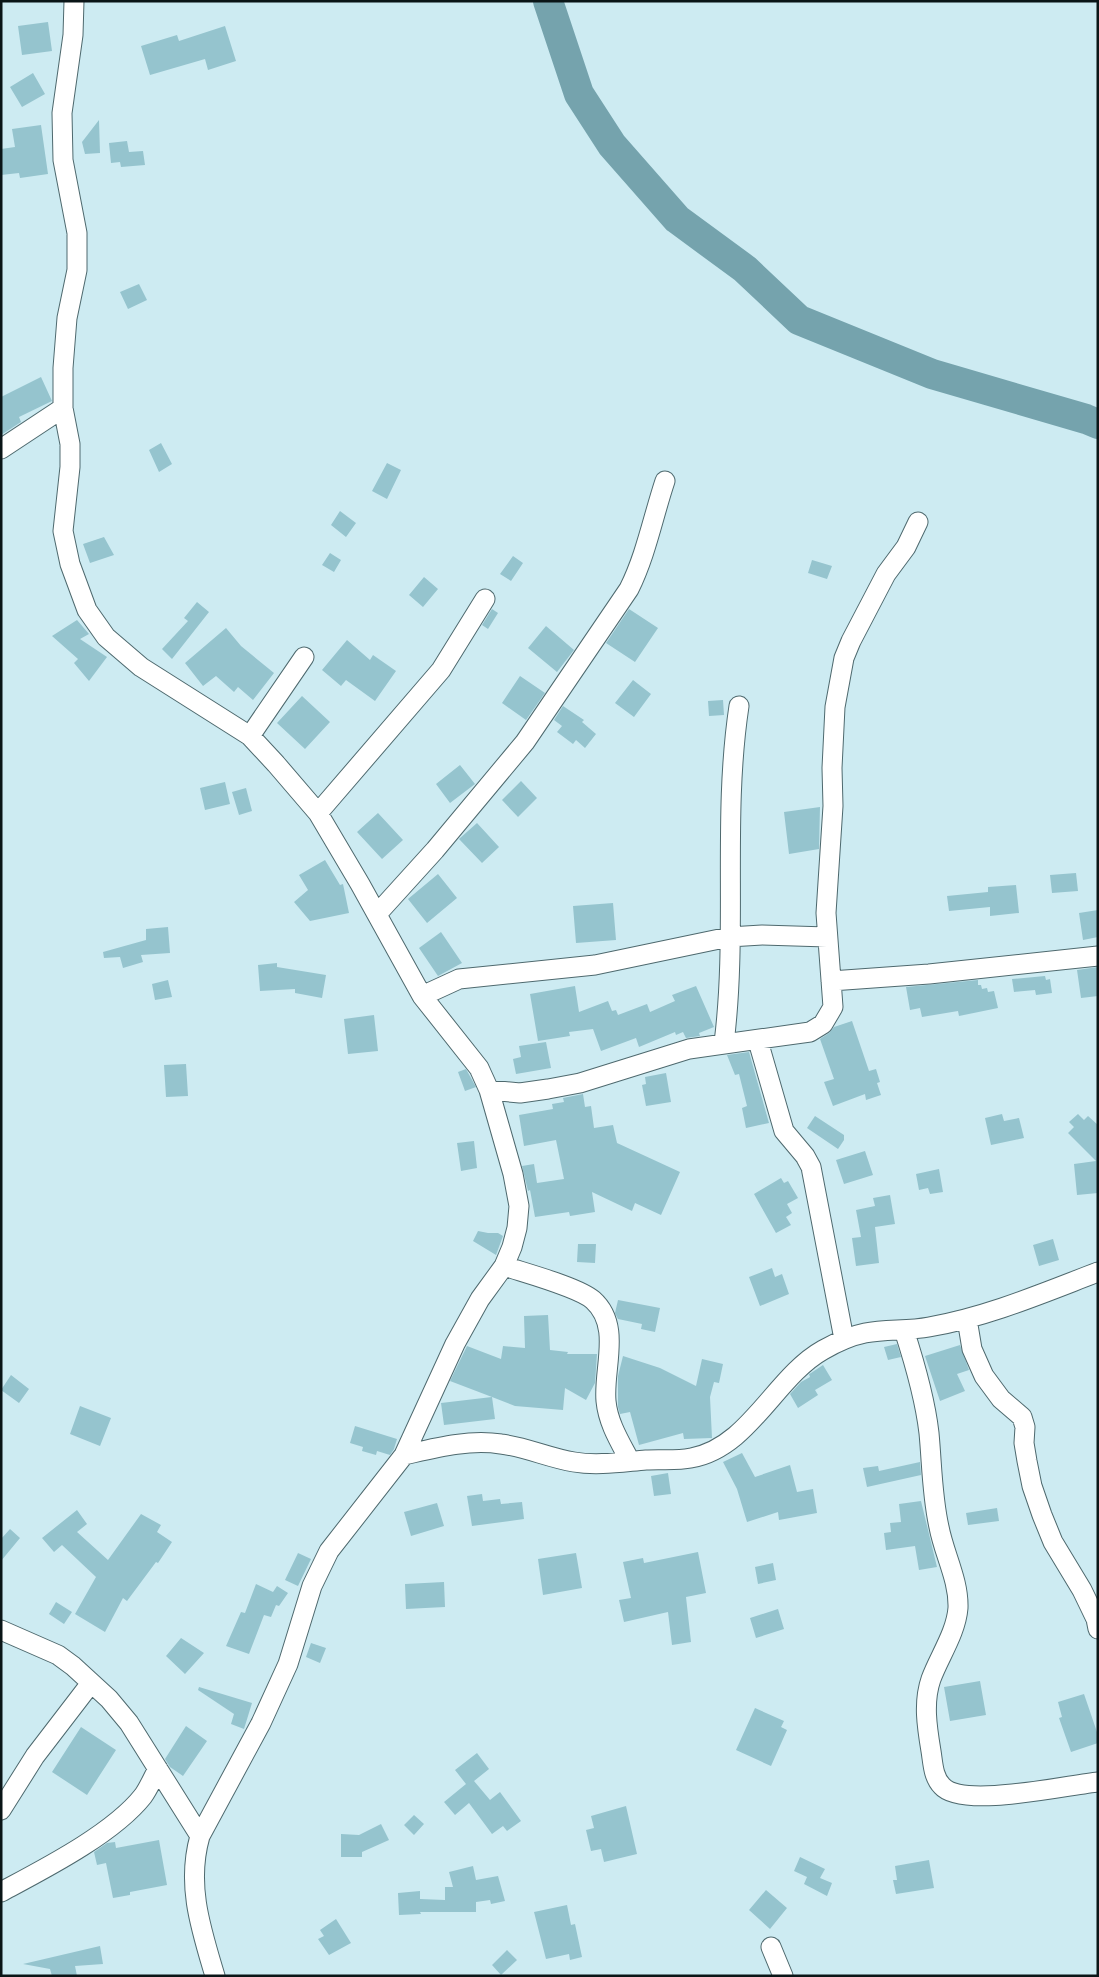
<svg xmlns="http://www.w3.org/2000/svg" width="1099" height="1977" viewBox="0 0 1099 1977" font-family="Overpass,sans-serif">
<rect width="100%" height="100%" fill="#cdebf2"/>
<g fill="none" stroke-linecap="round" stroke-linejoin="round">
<path stroke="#75a3ad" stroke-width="30" d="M548,1L579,94L612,145L677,219L745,269L799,320L932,374L1086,419L1098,424"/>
</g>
<path fill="#95c4ce" d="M48,22L52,51L22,55L18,26Z
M225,26L236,61L208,70L205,59L150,75L141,46L177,35L179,41Z
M33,73L45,94L22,107L10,87Z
M99,120L100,153L85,154L82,142Z
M41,125L48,174L20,178L19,173L1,175V149L15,147L12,129Z
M127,141L129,152L143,151L145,165L121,167L120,162L111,163L109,143Z
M139,284L147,300L128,309L120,292Z
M41,377L52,401L19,417L21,422L1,435V397Z
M161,443L172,464L159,472L149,450Z
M387,463L401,470L387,499L372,491Z
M340,511L356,523L346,537L331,525Z
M104,537L114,555L90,563L83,544Z
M330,553L341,560L334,572L322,565Z
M513,556L523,563L511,581L500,574Z
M812,560L832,566L827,579L808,573Z
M424,577L438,589L423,607L409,595Z
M197,602L209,612L172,659L162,649L188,621L184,618Z
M492,609L498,613L488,629L482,625Z
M629,609L658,628L635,662L606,643Z
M77,620L89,634L80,639L107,657L89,681L74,663L78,659L52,636Z
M546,626L574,650L557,672L528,648Z
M226,628L241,646L274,673L253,700L238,687L234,692L216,676L203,686L185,663Z
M347,640L370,660L373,655L396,671L375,701L346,680L341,686L322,670Z
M520,676L545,693L526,720L502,703Z
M633,680L651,694L634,717L615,703Z
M302,696L330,722L305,749L277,723Z
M723,700L724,715L709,716L708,701Z
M563,706L584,720L582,722L596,734L585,748L576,740L573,744L557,732L562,726L554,720Z
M460,765L475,784L450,803L436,784Z
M521,781L537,798L518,817L502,800Z
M225,782L230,804L205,810L200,788Z
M246,788L252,811L239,815L232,792Z
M820,807L819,849L789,854L784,812Z
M378,813L403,840L382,859L357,832Z
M477,823L499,847L482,863L459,839Z
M325,860L340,885L343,884L349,913L310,921L294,902L308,890L299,875Z
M1076,873L1078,891L1052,893L1050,875Z
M438,874L457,898L427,923L408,899Z
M1016,885L1019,913L990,916V907L949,911L947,896L988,892V887Z
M613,903L616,940L576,943L573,906Z
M1098,910V937L1083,940L1079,913Z
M168,927L170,953L141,955L143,962L123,968L120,957L104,958L103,952L146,940V929Z
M441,932L462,963L438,976L419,948Z
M277,963V967L326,975L322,998L295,993V989L260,991L258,965Z
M1098,967V996L1081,998L1077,970Z
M1045,976L1046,980L1050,979L1052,993L1036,995L1035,990L1014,992L1012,979Z
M168,980L172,997L155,1000L152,984Z
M978,980V985H981L982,989L987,988L988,992L994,991L998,1008L959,1016L958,1011L922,1017L920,1008L910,1010L906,987Z
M575,986L579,1012L608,1001L612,1011L616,1010L618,1015L647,1004L650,1012L675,1001L672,995L696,986L714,1027L699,1033L700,1036L686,1038L683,1032L676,1035L675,1032L639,1047L636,1038L601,1051L593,1029L569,1032L570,1036L538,1041L530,994Z
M374,1015L378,1051L348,1054L344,1019Z
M852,1021L869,1071L876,1069L880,1082L877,1083L881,1095L866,1100L865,1094L833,1106L824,1082L834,1079L820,1039L829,1033L834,1027Z
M546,1042L551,1068L516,1074L513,1059L521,1057L519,1046Z
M749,1052L769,1123L746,1128L742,1108L747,1106L739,1074L735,1075L727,1055Z
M186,1064L188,1096L166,1097L164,1065Z
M466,1069L476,1087L465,1091L458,1072Z
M666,1073L671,1102L646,1106L642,1085L646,1084L645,1077Z
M583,1094L585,1107L591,1106L594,1128L613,1125L617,1143L680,1172L661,1215L635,1203L632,1211L592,1192L595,1212L570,1216L569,1212L535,1217L530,1190L528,1191L522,1166L534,1164L537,1183L564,1179L556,1140L524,1146L519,1115L553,1109L552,1104L564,1102L563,1098Z
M1002,1114L1004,1121L1019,1118L1024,1138L991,1145L985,1118Z
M1078,1114L1084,1120L1088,1116L1098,1125V1193L1077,1195L1074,1164L1096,1161L1068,1133L1074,1127L1069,1122Z
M815,1116L844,1135V1140L838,1149L807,1128Z
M474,1141L477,1168L461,1171L457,1143Z
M865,1151L873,1175L844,1184L836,1160Z
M939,1169L943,1192L930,1194L928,1188L919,1190L916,1174Z
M781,1178L784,1183L788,1181L798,1198L787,1204L792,1213L786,1217L791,1225L776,1233L754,1194Z
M890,1195L895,1224L875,1227L879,1263L856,1266L852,1238L861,1237L856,1210L875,1206L873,1198Z
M478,1231L488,1233H498L503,1236L496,1255L473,1241Z
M1053,1239L1059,1260L1039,1266L1033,1245Z
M578,1244H596L595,1263L577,1262Z
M772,1268L775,1277L782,1274L789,1294L760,1306L749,1277Z
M618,1300L660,1308L655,1332L641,1329L642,1324L618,1319L615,1313Z
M548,1315L550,1350L568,1352L567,1354H597L595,1383L586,1400L565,1388L563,1410L515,1406L492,1397L495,1419L444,1425L441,1403L492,1397L450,1381L467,1346L501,1359L503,1346L525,1348L524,1316Z
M897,1344L901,1357L888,1360L884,1347Z
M960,1345L969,1370L957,1374L965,1391L940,1401L925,1356Z
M623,1356L660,1368L696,1386L702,1359L723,1364L719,1383L714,1382L710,1397L712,1438L684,1439L683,1433L639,1445L630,1412L620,1414L618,1407V1376Z
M823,1365L832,1380L815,1390L818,1395L798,1408L790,1394L801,1382L810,1377L809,1374L811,1373Z
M11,1375L29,1389L19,1403L1,1390Z
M80,1406L111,1418L100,1446L70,1434Z
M355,1426L397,1439L394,1449L390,1455L377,1451L376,1455L362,1451L363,1447L350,1443Z
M742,1453L755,1477L790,1465L797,1492L813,1489L817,1513L779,1520L778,1512L747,1522L737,1489L723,1462Z
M920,1462L921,1475L867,1487L863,1468L878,1466L879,1471Z
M668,1473L671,1494L654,1496L651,1476Z
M482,1494L483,1501L500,1499L501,1504L522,1502L524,1519L472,1526L467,1496Z
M921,1501L937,1567L919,1570L915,1546L886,1550L884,1533L891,1532L890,1523L901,1522L899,1504Z
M437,1503L444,1526L411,1536L404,1512Z
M997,1508L999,1521L968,1525L966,1513Z
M77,1510L87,1524L77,1532L108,1560L141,1514L161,1525L157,1532L172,1542L158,1563L156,1562L127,1601L123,1598L105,1632L75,1614L96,1577L62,1545L54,1552L42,1538Z
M10,1529L20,1538L1,1561V1539Z
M698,1552L706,1593L686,1597L691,1642L672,1645L668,1612L624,1622L619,1600L631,1598L623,1562L643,1558L644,1563Z
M298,1553L311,1559L298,1586L285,1580Z
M576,1553L582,1588L543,1595L538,1559Z
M773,1563L776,1580L758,1584L755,1567Z
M444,1582L445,1607L406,1609L405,1584Z
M256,1584L273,1592L277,1586L288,1593L279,1606L276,1605L271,1617L264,1615L249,1654L226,1646L241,1612L245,1613Z
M56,1602L72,1612L64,1624L49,1614Z
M778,1609L784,1629L756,1638L750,1618Z
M181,1638L204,1653L185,1674L166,1656Z
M311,1643L326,1648L320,1663L306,1657Z
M980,1681L986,1715L950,1721L944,1687Z
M199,1687L252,1703L244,1729L231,1724L234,1714L198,1690Z
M1084,1694L1098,1735V1743L1071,1752L1059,1718L1062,1717L1058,1702Z
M755,1708L784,1721L781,1727L787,1730L771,1766L736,1750Z
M186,1726L207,1741L183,1776L170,1767L165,1759Z
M81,1727L116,1750L87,1795L52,1772Z
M477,1753L489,1769L474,1781L490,1800L500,1792L521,1821L507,1831L503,1826L492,1834L469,1803L455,1815L444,1802L466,1784L455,1770Z
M626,1806L637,1854L604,1862L601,1849L591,1851L586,1830L594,1828L591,1816Z
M414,1815L424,1824L414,1835L404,1825Z
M381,1824L389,1840L362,1852V1857H341V1834L359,1835Z
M159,1840L167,1885L130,1892V1895L113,1898L106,1863L97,1865L94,1852L107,1843L115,1842L116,1848Z
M800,1857L825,1869L820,1878L832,1883L827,1896L804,1884L807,1877L794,1871Z
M929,1860L934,1888L896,1894L893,1880H897L895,1866Z
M473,1866L476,1880L498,1876L505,1901L491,1904L490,1900L476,1902V1912H420L421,1914L399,1915L398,1893L420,1891V1899L445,1900V1887H453L449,1872Z
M766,1890L787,1908L770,1929L749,1910Z
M567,1905L571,1925L575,1924L582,1957L570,1960L569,1954L546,1959L534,1912Z
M336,1919L351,1943L329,1955L318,1939L324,1936L320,1930Z
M100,1946L103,1964L75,1966L77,1976H52L50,1969L23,1964Z
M507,1950L517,1960L501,1975L492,1965Z"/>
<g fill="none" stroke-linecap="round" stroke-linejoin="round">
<defs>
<path id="minor" d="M74,1L73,35L62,113L63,160L77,233V270L67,318L63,368V408L70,444V467L63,531L70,564L87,610L106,637L141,667L250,736L276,764L318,813L360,884L422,996L479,1068L489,1090L513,1174L519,1206L517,1228L512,1247L504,1266L480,1299L455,1344L404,1455L329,1551L312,1586L288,1664L261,1723L200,1836C186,1885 201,1929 215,1976
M1,449L63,408
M250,736L304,657
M318,813L441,670L485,599
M377,914L435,850L525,742L629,589C646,555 653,517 665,481
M831,981L929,974L1098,956
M422,996L459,979L595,965L729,937L762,935L827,937
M758,1041L784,1131L805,1156L811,1167L844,1339
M724,1043C738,932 722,818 739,706
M489,1090L520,1093L548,1089L580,1083L689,1049L810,1032L823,1024L833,1007L826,913L833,806L832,768L835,707L844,658L851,641L886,574L906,547L918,522
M504,1266C525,1273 578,1287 593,1300C622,1326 603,1368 606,1401C608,1423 620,1442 630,1461
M967,1319L972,1349L984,1376L1001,1399L1022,1417L1025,1427L1024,1443L1027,1461L1032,1486L1042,1515L1053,1542L1082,1590L1096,1619L1098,1629
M904,1330C915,1364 925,1398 929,1433C932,1465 932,1496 939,1527C944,1554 959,1580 958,1608C956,1633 939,1657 931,1679C923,1702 927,1727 931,1751C933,1763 933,1777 942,1786C962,1809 1067,1785 1098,1782
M404,1455C435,1448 468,1439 501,1444C526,1447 549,1458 574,1462C597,1466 622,1462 646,1460C660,1459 676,1461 691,1458C749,1448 775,1377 823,1350C837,1342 850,1336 865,1333C886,1329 908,1331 929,1327C987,1317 1043,1293 1098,1272
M1,1630L58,1655L73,1666L109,1699L129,1723L200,1836
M1,1810L35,1756L91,1683
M1,1892C44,1869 113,1834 143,1796C149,1788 153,1777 158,1769
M771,1947L783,1976"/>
</defs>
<use href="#minor" stroke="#4e696e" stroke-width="21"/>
<use href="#minor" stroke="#fff" stroke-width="19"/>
</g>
<rect width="1099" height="1977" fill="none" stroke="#0a1517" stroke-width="5"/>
</svg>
